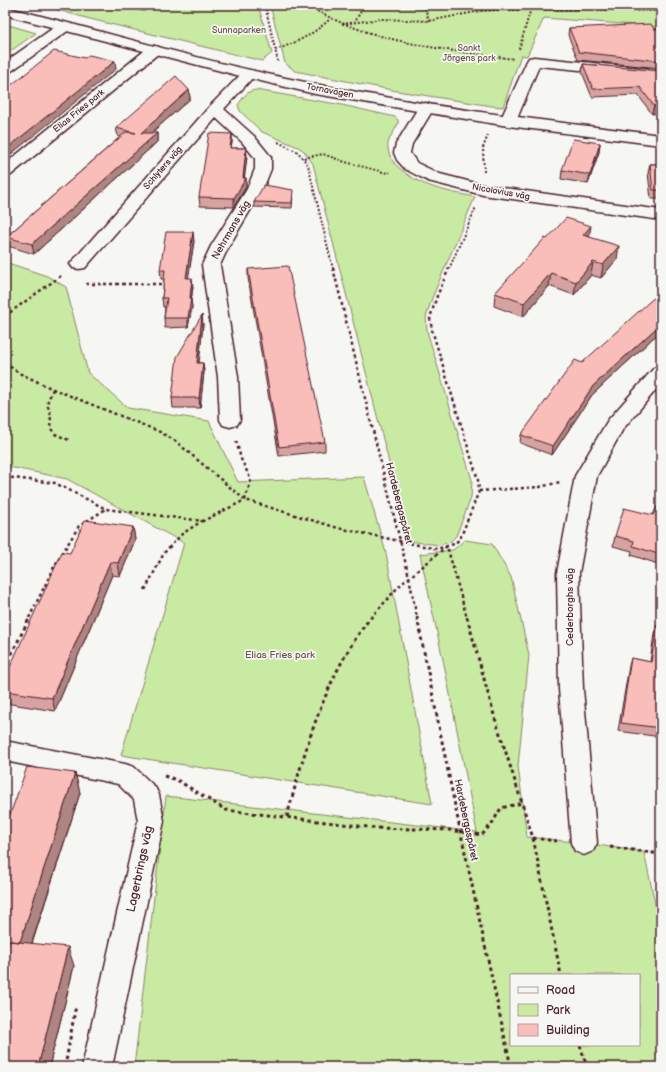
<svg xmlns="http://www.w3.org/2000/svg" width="666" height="1072" viewBox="0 0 666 1072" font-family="'Balsamiq Sans',sans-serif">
<rect width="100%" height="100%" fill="#f6f6f2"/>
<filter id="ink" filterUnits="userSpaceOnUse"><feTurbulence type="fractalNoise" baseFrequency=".025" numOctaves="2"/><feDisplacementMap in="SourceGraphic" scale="8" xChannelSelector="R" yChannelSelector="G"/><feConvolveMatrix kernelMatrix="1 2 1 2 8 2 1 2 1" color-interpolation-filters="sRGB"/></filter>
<g filter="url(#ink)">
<path fill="#c9eaa3" stroke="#8a8467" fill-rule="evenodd" d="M40,5H258L272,53L262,61L90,19Z
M270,5H661V27L544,18L527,56L521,55L503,107L492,106L397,91L295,71L285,63Z
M5,24L36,33L5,55Z
M256,90L342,105L395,117L398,120V124C395,130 390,136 388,143C387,151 391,160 396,165C418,187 446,191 475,197L432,298L426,317L427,331L472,480L471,498L456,536L450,542L439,545L409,541L313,164L304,151L298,147L262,132L240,111L238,105C243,98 246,91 256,90Z
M5,262L47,276L66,287L88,373L128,408L209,421L238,482L364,477L386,553L432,804L121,755L184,543L67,479L5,466Z
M465,540L492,544L511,577L529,655L518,766L527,837L584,843L644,852L661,931V1067H134L166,796L477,832L445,669L420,554L453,550ZM511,975H639V1045H511Z"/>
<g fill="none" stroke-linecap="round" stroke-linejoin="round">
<defs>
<path id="minor" d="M64,23L69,24L71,27L69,30L10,72L5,73V62L59,24Z
M154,46L159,47L161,50L159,53L11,175L5,177V164L149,47Z
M534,57L661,70V78L539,66L516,121L514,124L508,126L502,124L500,121L527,61L529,58Z
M249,70L254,71L256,74L224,109L254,136L271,157V169L263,189L229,246L220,265L238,377L240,420L237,425L230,427L223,425L220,420L218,377L202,265L211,246L247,189L255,169V158L242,142L216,118L85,268L79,269L73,268L70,264L210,106L244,71Z
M426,103L431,105L434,108L412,144L410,153L417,163L440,174L483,185L661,210V220L483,195L428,181L405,169L397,160L394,153L396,144L418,108L421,105Z
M661,366V384L623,429L597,476L579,573L583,689L597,843L593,851L584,855L575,851L571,843L559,689L557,573L575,476L608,420L654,368Z
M5,741L125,764L134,767L155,787L159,795L164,821L112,1067H82L138,821L134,800L118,784L5,761Z"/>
<path id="major" d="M5,7C108,32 211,64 315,84C429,107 545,121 661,135V145L508,126L315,94L244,77L5,15Z"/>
</defs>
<use href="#minor" stroke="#4a1f2b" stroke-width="3"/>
<use href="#major" stroke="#4a1f2b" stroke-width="3"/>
<path stroke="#4a1f2b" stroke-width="2" stroke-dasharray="2 2" stroke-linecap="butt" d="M90,5L92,8
M265,5L278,62
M307,5C366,42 446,50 514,59
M377,5L425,8L429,21
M356,20L364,5
M342,24L381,19L429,21L480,11L496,10L589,9L661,11
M519,49L532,5
M275,50C296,43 314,34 330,19
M278,142L298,152L308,165L333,269
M304,158L323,154L345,162L387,173L390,172
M484,172L483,148L488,135
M449,269L476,207"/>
<path stroke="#4a1f2b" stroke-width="2.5" stroke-dasharray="3 3" stroke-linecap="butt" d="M333,268L409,577L417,618
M86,284H167
M5,316L62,275
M5,363L19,373L53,389L158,431L174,440L245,500L338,528L437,549L454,544L460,539L479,491L478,480L432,330L430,318L437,296L449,268
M53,389L47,403L51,416L50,427L55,434L71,441
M5,477L55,483L106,509L203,521L245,500L251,480L241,459L236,440
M479,491L540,487L560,482
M145,590L164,553L182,534L202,521
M29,618L55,565L79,526L106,509
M371,618L398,587L447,546L467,618"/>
<path stroke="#4a1f2b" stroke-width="3" stroke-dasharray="3.5 3.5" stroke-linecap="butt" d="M417,617L454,801L511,1067
M467,617L494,715L533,838L561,975
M5,667L30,617
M164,776L177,780L226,810L376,828L449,830L482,835L493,822L501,808L522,803
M287,817C305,748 326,674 371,617
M533,838L557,841
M610,847L661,854
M580,1045L587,1067
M65,1067L75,1010L80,1011"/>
<use href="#minor" fill="#f6f6f2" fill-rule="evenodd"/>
<use href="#major" fill="#f6f6f2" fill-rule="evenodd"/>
</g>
<path fill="#d7a3a0" stroke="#4a1f2b" d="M119,5H152L144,11Z
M569,28L661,29V68L578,60L568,35Z
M583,64L661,71L652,114L638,95L592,97L582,72Z
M189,90L190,99L151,133H157V142L34,254L8,246L6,237L120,137L118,136L116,128Z
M232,134V142L231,148H246L247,157L244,178H246V187L234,207L200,206L199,197Z
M600,143L599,152L588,184L561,179L562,170Z
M650,164H661V199H651L648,173Z
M293,195L292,208L254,207V202Z
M589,237L617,259L601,278L591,275L574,295L549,286L523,317L494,306L495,293L547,239Z
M194,241L188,278L193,287L191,301L192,307L188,327L165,328L164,318L165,307H163L162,298L164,279H161L160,270Z
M248,269L325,442V451L279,456L248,278Z
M203,324L199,363H203L204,372L200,408H173L172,398Z
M653,338L592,395L552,455L520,443L521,435L582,363Z
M661,499V565L631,555L632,551L613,546L615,536L653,515Z
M133,527L135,540L120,576L112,575L55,711L5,703V678L70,553Z
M657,625L661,626V737L618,731L629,666L631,658L650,662L654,634Z
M75,773L80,793L32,944L74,966L49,1067H5V829Z"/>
<path fill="#af8582" stroke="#4a1f2b" d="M146,5H152L144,11V6Z
M115,61L116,69L5,159V150Z
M189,90L190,99L142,141L141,133Z
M661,105V113L652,114L654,106Z
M157,133V142L34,254L32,244Z
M232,134V142L230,157V148Z
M600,143L599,152L588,184L590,175Z
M246,148L247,157L244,181L246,178V187L234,207V198L243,178Z
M591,226L589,238L583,235Z
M193,232L194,241L187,287L186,278Z
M619,246L617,259L601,278L603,265Z
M593,262L591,275L574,295L576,282Z
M551,273L549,286L523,317L524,303Z
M192,278L193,287L191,301L192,307L188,327V318Z
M202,315L203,324L198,372L197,363Z
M661,325V333L653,338L592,395L552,455L553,446L593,386L654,330Z
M203,363L204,372L200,408L199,398Z
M133,527L135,540L120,576L118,563Z
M110,562L112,575L55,711L52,698Z
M75,773L80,793L26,961L20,942Z
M68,947L74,966L49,1067H38Z"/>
<path fill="#fabeba" stroke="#4a1f2b" d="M138,5H146L144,6Z
M651,24L654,29H661V61L579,52L569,28Z
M54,51L85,58L89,55L115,61L5,150V90Z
M583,64L661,71V105L654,106L640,87L593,89Z
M176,76L189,90L141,133H157L32,244L6,237L126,132L136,133L116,128Z
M209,133L232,134L230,148H246L243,178H246L234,198L199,197Z
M573,139L600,143L590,175L562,170Z
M650,164H661V190H653Z
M264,185L293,190L292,203L254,202Z
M566,218L591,226L583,235L619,246L603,265L593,262L576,282L551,273L524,303L495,293L545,238L547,239Z
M166,232H193L186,278H192L190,298H191L188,318H164L167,298H162L165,270H160Z
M288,266L325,442L279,447L248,269Z
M661,292V325L654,330L593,386L553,446L521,435L575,360L582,363L649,302Z
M202,315L197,363H203L199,398H172L177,357Z
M661,499V555L633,546L634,541L615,536L624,508L653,515Z
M85,520L133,527L118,563L110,562L52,698L5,691V678L62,552L70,553Z
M657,625L661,626V728L621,723L631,658L651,662Z
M27,767L75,773L20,942L5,940V829Z
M9,941L68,947L38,1067H5V958Z"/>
</g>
<g text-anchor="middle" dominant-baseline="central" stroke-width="3.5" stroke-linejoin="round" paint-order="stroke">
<g font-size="9" fill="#6a5249" stroke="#f6f6f2">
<text x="239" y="30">Sunnaparken</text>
<text x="469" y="48">Sankt<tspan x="469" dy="10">Jörgens park</tspan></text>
</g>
<g font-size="9" fill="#4a1f2b" stroke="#f6f6f2">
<text transform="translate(330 91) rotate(11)">Tornavägen</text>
<text transform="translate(79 111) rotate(-39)">Elias Fries park</text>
<text transform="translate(163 168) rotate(-49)">Schlyters väg</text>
<text transform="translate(501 192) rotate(10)">Nicolovius väg</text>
</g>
<g font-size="10" fill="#4a1f2b" stroke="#f6f6f2">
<text transform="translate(231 230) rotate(-60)">Nehrmans väg</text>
<text transform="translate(399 503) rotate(76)">Hardebergaspåret</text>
<text transform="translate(570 607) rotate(-90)">Cederborghs väg</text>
<text transform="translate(466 820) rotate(78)">Hardebergaspåret</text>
</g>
<g font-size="10" fill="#6a5249" stroke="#f6f6f2">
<text x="280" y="655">Elias Fries park</text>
</g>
<g font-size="12" fill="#4a1f2b" stroke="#f6f6f2">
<text transform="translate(140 869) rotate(-78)">Lagerbrings väg</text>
</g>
</g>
<rect width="666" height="1072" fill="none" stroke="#f6f6f2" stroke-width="20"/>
<rect x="10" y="10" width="646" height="1052" fill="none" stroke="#4a1f2b" stroke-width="1.5" filter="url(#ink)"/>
<rect x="510" y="974" width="130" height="72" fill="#f6f6f2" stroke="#b1a0a2"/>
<rect x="518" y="987" width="20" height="6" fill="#f6f6f2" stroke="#b1a0a2"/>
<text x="546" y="994" font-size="12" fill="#4a1f2b">Road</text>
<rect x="518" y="1004" width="20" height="12" fill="#c9eaa3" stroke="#b1a0a2"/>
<text x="546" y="1014" font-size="12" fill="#4a1f2b">Park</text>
<rect x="518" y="1024" width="20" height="12" fill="#fabeba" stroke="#b1a0a2"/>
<text x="546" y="1034" font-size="12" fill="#4a1f2b">Building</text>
</svg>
